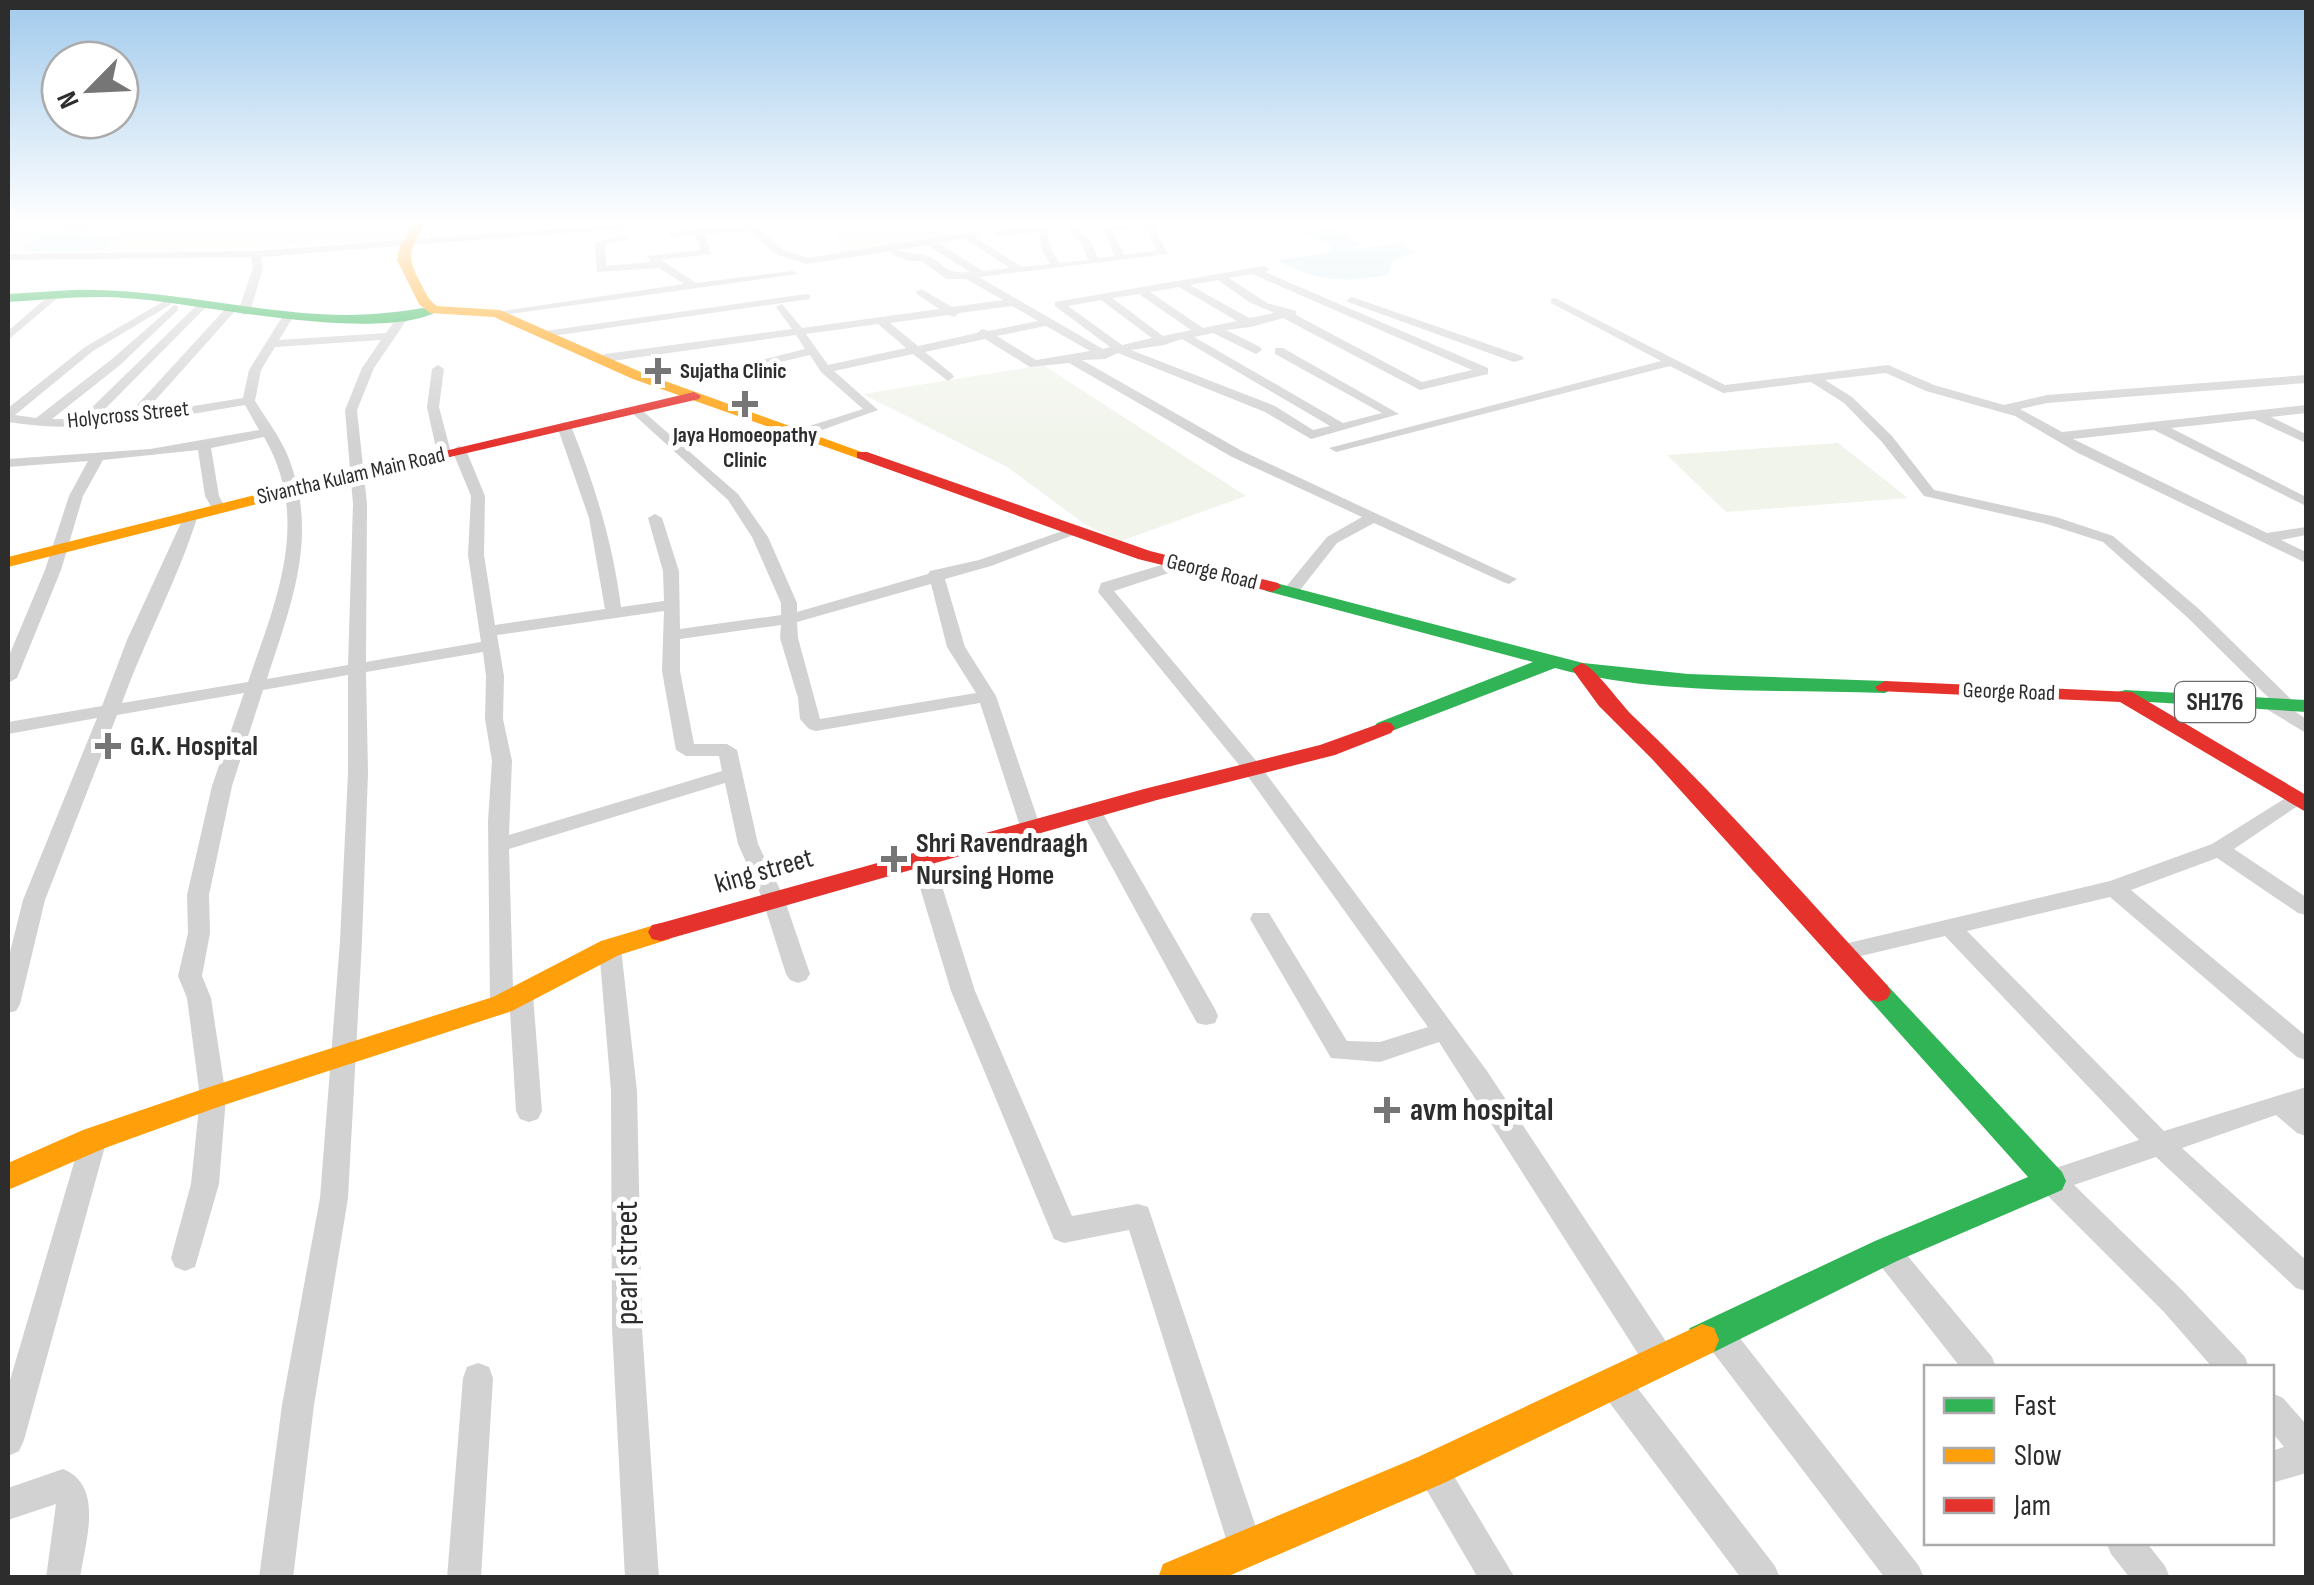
<svg xmlns="http://www.w3.org/2000/svg" width="2314" height="1585" viewBox="0 0 2314 1585" font-family="'Sofia Sans Condensed',sans-serif">
<rect width="100%" height="100%" fill="#fff"/>
<path fill="#f1f4eb" d="M408,223L398,241L170,250L8,251V224Z
M936,223L950,236L841,255L834,224Z
M1043,365L1246,496L1121,541L1086,525L1007,467L863,394Z
M1838,443L1908,498L1726,512L1667,455Z"/>
<path fill="#d7ebf1" d="M93,227L83,237L122,235L102,250L21,251L45,231Z
M1329,227L1339,229L1361,245L1348,249L1402,244L1415,252L1392,261L1388,275C1347,283 1315,282 1277,260L1328,253L1332,248L1330,244L1303,233Z"/>
<g fill="none" stroke-linecap="round" stroke-linejoin="round">
<path fill="#d2d2d2" fill-rule="evenodd" d="M641,223H692L261,257L263,268L250,312L244,315L238,312L253,268L251,257L8,260V254L256,251Z
M743,223H753L783,250L808,258L976,231L981,234L975,237L1022,267L1050,264L1041,248L1039,232L997,236L994,231L1046,227L1051,248L1059,263L1088,260L1083,245L1069,231V227H1075L1091,242L1098,258L1115,256L1103,227L1175,223L1154,227L1168,254L979,277L1103,349L1110,347L1055,306V302L1264,266L1269,269L1265,272L1488,368V374L1420,390L1283,318L1251,327L1226,330L1260,347L1262,350L1256,354L1213,333L1194,337L1343,423L1382,413L1275,354V348H1283L1399,414L1311,439L1265,412L1118,353L1105,359L1082,360L1242,451L1517,579L1509,584L1503,582L1374,523L1337,543L1297,594H1285V588L1327,537L1362,517L1232,457L1069,363L1030,367L985,339L925,352L952,374L954,377L948,381L913,354L834,371L878,410L805,436L798,432L800,429L863,409L821,372L810,355L725,375L719,371L805,349L796,335L605,362L599,358L605,354L792,329L776,307L782,304L802,328L939,309L917,294L916,292L921,289L952,307L1003,300L966,279H947L921,261H909L891,254V251L807,264L775,254L750,231L705,234L711,254L661,260L696,283L793,271L798,274L496,316L490,313L684,284L659,268L597,272L595,242L623,236L628,239L605,244L606,266L651,262L647,256L701,250L695,235L671,237L668,232L744,226ZM1145,228L1158,250L1124,255L1112,231ZM965,239L1010,268L983,271L938,243ZM927,245L970,272C940,275 946,260 923,255C913,253 907,253 897,250ZM1252,274L1472,370L1422,382L1296,315V311L1267,303L1229,278ZM1218,280L1249,302L1274,313L1249,318L1190,285ZM1179,287L1237,321L1203,328L1150,292ZM1139,294L1191,330L1163,336L1112,298ZM1101,300L1152,338L1122,345L1068,306ZM1012,306L1038,321L989,331L982,329L977,333L918,346L890,323L948,315L954,317L959,313ZM878,324L906,348L828,365L806,334ZM1046,326L1090,351L1036,360L997,336ZM1182,339L1330,426L1313,430L1275,406L1131,350L1164,345Z
M52,293L61,295L8,340V331Z
M806,294L810,295V299L545,337L539,334L545,331Z
M171,297L176,300L175,302L93,351L15,415L36,418L112,359L174,305L178,306V310L120,365L52,419H80L198,304L207,306L95,419L127,416L226,308L236,310L143,414L243,398L249,370L282,317L292,319L279,340L386,333L398,316L408,318L374,368L357,410L367,504L366,662L481,642L468,555L471,496L452,450L459,446L466,450L485,496L484,555L495,625L605,609L589,518L557,426L564,422L571,426C595,485 613,544 621,607L664,601L663,571L648,518L655,514L662,518L679,571L680,629L781,615V603L752,537L728,500L632,413L631,410L637,406L738,494L768,537L797,603V612L928,574L930,571L979,560L1071,528H1081L1084,531L991,566L945,579L965,647L996,696L1041,829L1031,836L1021,829L980,703L816,731L809,729L800,719L798,698L780,638L781,625L680,639V671L694,744H727L737,750L758,844L784,898L810,974L806,980L798,983L790,980L786,974L762,898L738,844L725,783L509,849L513,988L521,986L529,989L533,995L542,1111L538,1119L529,1122L520,1119L516,1111L510,1011L502,1013L494,1011L490,1004L488,821L492,761L485,719L486,676L483,652L366,672L368,773L362,941L348,1198L314,1405L293,1578H259L282,1405L320,1198L340,941L348,773V675L263,690L232,786L209,895L210,933L202,976L211,998L226,1097L219,1184L195,1267L185,1271L175,1267L171,1258L191,1184L200,1097L187,998L178,976L188,933L187,895L212,786L244,693L117,715L45,900L20,1004L16,1011L8,1013V960L23,900L97,718L8,734V722L102,706L127,640L186,512L191,511L198,515C178,579 145,639 122,703L248,682C276,600 312,520 264,437L211,448L219,496L225,507L218,511L213,510L205,496L198,450L103,460L83,496L61,570L17,678L8,683V658L45,570L69,496L88,461L8,467V459L150,449L259,430L245,405C166,418 87,435 8,422V408L85,347ZM381,340L362,368L345,410L353,504L348,665L267,679C292,601 320,534 287,454C279,436 266,418 255,401L261,370L275,347ZM931,584L947,647L976,693L820,719L798,638L797,622ZM664,611L662,671L676,750L686,756H719L722,771L509,835L512,761L503,719L504,676L497,635Z
M1352,297L1522,356L1524,359L1514,362L1348,302L1347,300Z
M1555,298L1725,385L1888,365L1934,385L2004,405L2047,395L2306,375V383L2047,403L2020,409L2062,432L2306,405V413L2271,417L2306,434V443L2254,419L2171,428L2306,497V506L2154,430L2073,439L2267,533L2306,527V535L2281,540L2306,552V563L2078,453L2015,416L1926,391L1886,373L1825,380L1852,397L1892,436L1934,490L2056,517L2113,536L2199,609L2294,702L2296,706L2293,710L2306,719V733L2268,710L2266,706L2272,701L2187,617L2103,542L2047,524L1924,496L1882,442L1844,403L1811,382L1723,393L1670,366L1336,452L1329,448L1661,361L1551,303V299Z
M438,365L444,369L439,407L451,453L444,457L437,453L427,407L432,369Z
M1178,560L1184,562V568L1114,591L1258,763L1425,987L1487,1071L1671,1349L1675,1360L1671,1371L1660,1375L1649,1371L1439,1042L1380,1062L1331,1058L1250,919L1253,913H1269L1347,1041L1380,1042L1428,1027L1244,771L1098,592L1101,583Z
M2295,792L2305,798L2302,803L2234,849L2306,897V915L2298,913L2217,858L2131,890L2306,1036V1060L2297,1057L2110,897L1967,931L2164,1131L2306,1087V1136L2297,1133L2276,1115L2182,1148L2306,1260V1291L2296,1288L2156,1157L2074,1185L2183,1291L2245,1357L2249,1368H2213L2163,1311L2041,1189L2037,1181L2041,1173L2139,1140L1945,936L1840,961L1832,959L1829,953L1832,947L1840,945L2110,881L2212,844Z
M1092,805L1102,812L1215,1009L1218,1016L1215,1023L1206,1025L1197,1023L1082,812Z
M923,854L934,861L975,991L1072,1216L1138,1204L1148,1207L1263,1548L1258,1560L1246,1565L1234,1560L1229,1548L1129,1230L1064,1243L1054,1239L951,991L912,861Z
M610,940L618,942L621,948L637,1091L642,1328L659,1578H625L612,1328L611,1091L599,948L602,942Z
M94,1128L103,1131L107,1139L24,1440L19,1451L8,1456V1387L81,1139L85,1131Z
M1886,1238L1896,1242L1992,1357L1996,1368H1961L1876,1260L1872,1251L1876,1242Z
M1717,1319L1728,1323L1919,1566L1924,1578H1885L1706,1343L1702,1333L1706,1323Z
M478,1363L489,1367L493,1378L481,1578H447L463,1378L467,1367Z
M1614,1368L1625,1372L1775,1566L1780,1578H1741L1603,1394L1599,1383L1603,1372Z
M2272,1393L2283,1398L2306,1424V1473L2272,1483V1451L2284,1447L2272,1432Z
M1431,1454L1443,1458L1515,1578H1478L1415,1470L1419,1458Z
M63,1469C105,1486 85,1542 80,1578H46L56,1504L8,1520V1488Z
M2106,1542H2146L2165,1566L2170,1578H2130L2111,1554Z"/>
<path fill="#30b455" fill-rule="evenodd" d="M73,290C156,288 236,309 319,314C358,317 396,313 434,306L440,310C383,344 206,305 138,299C94,294 51,299 8,302V294Z
M1272,582L1583,663L1688,674L1885,681L1895,687L1885,693C1777,689 1660,696 1555,668L1384,734L1377,733L1373,728L1377,723L1533,662L1266,591L1263,587Z
M2125,690L2306,700V712L2118,700L2115,696L2118,692Z
M1878,982L1887,985L2062,1172L2066,1181L2062,1190L1897,1261L1714,1352L1702,1356L1690,1352L1685,1340L1690,1328L1875,1241L2028,1177L1869,999L1865,992L1869,985Z"/>
<path fill="#ff9f0a" fill-rule="evenodd" d="M414,223H425C408,253 406,256 422,286C427,295 429,301 437,306L500,310L643,373L870,455L857,458L633,379L494,317L430,313L419,304L397,260L400,246Z
M394,460L402,465L400,468L8,567V557Z
M661,923L670,925L674,932L670,939L619,955L512,1011L218,1107L105,1148L8,1190V1163L83,1130L203,1089L493,997L601,941Z
M1702,1324L1714,1328L1719,1340L1714,1352L1444,1483L1224,1578H1158L1163,1564L1418,1457Z"/>
<path fill="#e5322d" fill-rule="evenodd" d="M694,392L701,396L699,399L394,470L386,465Z
M857,452H867L1150,551L1278,583L1281,587L1272,592L1138,559L857,458Z
M1582,663C1595,667 1621,705 1634,717C1723,802 1804,895 1887,985L1891,992L1887,999L1878,1002L1869,999L1653,760L1599,706L1572,669Z
M1885,681L2132,692L2306,795V812L2120,702L1878,691L1875,687Z
M1384,722L1391,723L1395,728L1391,733L1335,755L1157,800L661,941L652,939L648,932L652,925L661,923L1144,789L1320,745Z"/>
</g>
<linearGradient id="sky" x2="0" y2="1"><stop stop-color="#a1caec"/><stop offset="0.5" stop-color="#fff"/><stop offset="1" stop-color="#fff" stop-opacity="0"/></linearGradient>
<rect width="2314" height="445" fill="url(#sky)"/>
<g fill="#767676" stroke="#fff" stroke-width="4">
<path d="M653 356h10v10h10v10h-10v10h-10v-10h-10v-10h10z"/>
<path d="M740 389h10v10h10v10h-10v10h-10v-10h-10v-10h10z"/>
<path d="M103 731h10v10h10v10h-10v10h-10v-10h-10v-10h10z"/>
<path d="M889 844h10v10h10v10h-10v10h-10v-10h-10v-10h10z"/>
<path d="M1382 1095h10v10h10v10h-10v10h-10v-10h-10v-10h10z"/>
</g>
<g text-anchor="middle" dominant-baseline="central" stroke-width="10" stroke-linejoin="round" paint-order="stroke">
<g font-size="22" font-weight="bold" fill="#2d2d2d" stroke="#fff" text-anchor="start">
<text x="680" y="371">Sujatha Clinic</text>
<text x="745" y="435" text-anchor="middle">Jaya Homoeopathy<tspan x="745" dy="25">Clinic</tspan></text>
</g>
<g font-size="22" fill="#2d2d2d" stroke="#fff">
<text transform="translate(128 415) rotate(-6)">Holycross Street</text>
<text transform="translate(351 476) rotate(-13)">Sivantha Kulam Main Road</text>
<text transform="translate(1212 572) rotate(14)">George Road</text>
<text transform="translate(2009 692) rotate(2)">George Road</text>
</g>
<rect fill="#fff" stroke="#6c6c6c" stroke-width="2.5" x="2175" y="682" width="80" height="40" rx="8"/>
<g font-size="25" font-weight="bold" fill="#2d2d2d">
<text x="2215" y="702">SH176</text>
</g>
<g font-size="28" font-weight="bold" fill="#2d2d2d" stroke="#fff" text-anchor="start">
<text x="130" y="746">G.K. Hospital</text>
<text x="916" y="843">Shri Ravendraagh<tspan x="916" dy="32">Nursing Home</tspan></text>
</g>
<g font-size="28" fill="#2d2d2d" stroke="#fff">
<text transform="translate(764 871) rotate(-16)">king street</text>
</g>
<g font-size="32" font-weight="bold" fill="#2d2d2d" stroke="#fff" text-anchor="start">
<text x="1410" y="1110">avm hospital</text>
</g>
<g font-size="32" fill="#2d2d2d" stroke="#fff">
<text transform="translate(627 1263) rotate(-90)">pearl street</text>
</g>
</g>
<rect width="2314" height="1585" fill="none" stroke="#2d2d2d" stroke-width="20"/>
<rect x="1924" y="1365" width="350" height="180" fill="#ffffff" stroke="#ababab" stroke-width="2.5"/>
<rect x="1944" y="1398" width="50" height="15" fill="#30b455" stroke="#ababab" stroke-width="2.5"/>
<text x="2014" y="1415" font-size="30" fill="#2d2d2d">Fast</text>
<rect x="1944" y="1448" width="50" height="15" fill="#ff9f0a" stroke="#ababab" stroke-width="2.5"/>
<text x="2014" y="1465" font-size="30" fill="#2d2d2d">Slow</text>
<rect x="1944" y="1498" width="50" height="15" fill="#e5322d" stroke="#ababab" stroke-width="2.5"/>
<text x="2014" y="1515" font-size="30" fill="#2d2d2d">Jam</text>
<g transform="translate(90 90) rotate(246)"><circle r="48" fill="#ffffff" stroke="#ababab" stroke-width="2.5"/>
<path d="M0-8L18 38L0 25L-18 38Z" fill="#767676"/>
<text y="-15" font-size="28" font-weight="bold" text-anchor="middle" fill="#2d2d2d">N</text>
</g>
</svg>
